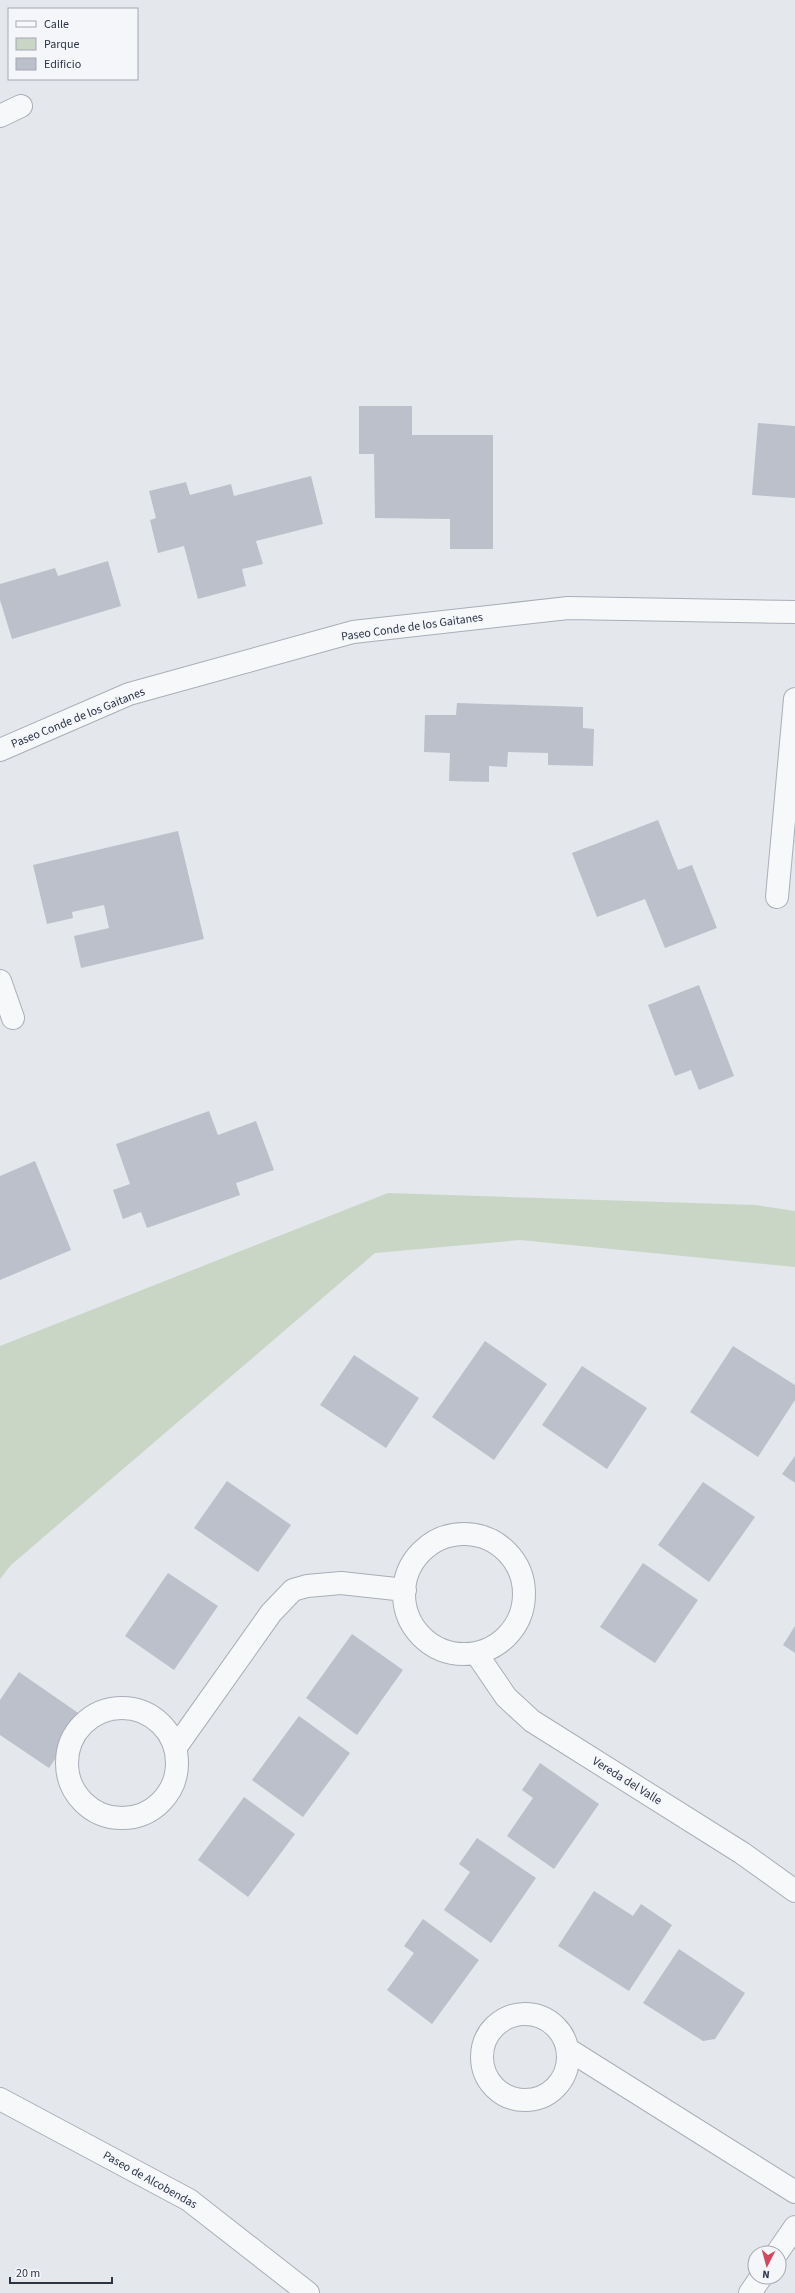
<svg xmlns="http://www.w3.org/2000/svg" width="795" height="2293" viewBox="0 0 795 2293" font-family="'Source Sans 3',sans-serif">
<rect width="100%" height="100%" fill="#e4e7ec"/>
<path fill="#c9d6c5" d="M388,1193L755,1205L795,1211V1267L520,1240L375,1253L11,1565L0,1579V1346Z"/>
<path fill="#bbc0ca" d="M359,406H412V435H493V549H450V519L375,518L374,454H359Z
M758,423L795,426V498L752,495Z
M311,476L323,524L256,541L263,564L242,569L246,586L198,599L184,546L158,553L150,520L156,518L149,491L186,482L190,495L231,484L234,496Z
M108,561L121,606L12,639L0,600V584L55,568L58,576Z
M457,703L583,707V728L594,729L593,766L548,765V753L508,752L507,767L489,766V782L449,781L450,753L424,752L425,715H456Z
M658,820L678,870L692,865L717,928L665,948L645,899L597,917L572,853Z
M178,831L204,939L81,968L74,936L109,928L104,905L72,912L73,918L47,924L33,865Z
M699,985L734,1076L699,1090L691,1070L675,1076L648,1005Z
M209,1111L218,1135L256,1121L274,1170L236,1183L240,1195L147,1228L141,1212L123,1219L113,1190L130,1184L116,1144Z
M35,1161L71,1250L0,1280V1176Z
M485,1341L547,1384L494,1460L432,1417Z
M733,1346L795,1385V1400L758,1457L690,1412Z
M354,1355L419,1398L386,1448L320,1405Z
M582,1366L647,1408L607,1469L542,1425Z
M795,1456V1483L782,1474Z
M227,1481L291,1525L258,1572L194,1528Z
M703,1482L755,1517L709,1582L658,1545Z
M643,1563L698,1600L655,1663L600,1627Z
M168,1573L218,1606L174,1670L125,1636Z
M795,1626V1653L783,1645Z
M352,1634L403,1670L357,1735L306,1698Z
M19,1672L84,1717L49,1768L0,1735V1700Z
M299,1716L350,1753L303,1817L252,1780Z
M540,1763L599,1804L554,1869L507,1836L533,1798L522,1790Z
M244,1797L295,1834L248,1897L198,1860Z
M477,1838L536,1878L491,1943L444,1910L470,1872L459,1864Z
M594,1891L633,1916L641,1904L672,1925L629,1991L558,1946Z
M423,1919L479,1960L432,2024L387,1990L414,1953L404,1946Z
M679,1949L745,1993L715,2039L703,2041L643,2003Z"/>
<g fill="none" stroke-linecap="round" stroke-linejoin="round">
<defs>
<path id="minor" d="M0,116L21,106
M0,750L129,694L353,632L568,608L795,612
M777,897L795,699
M0,981L13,1018
M404 1594a60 60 0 1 1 120 0a60 60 0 1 1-120 0Z
M476,1653L506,1697L532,1721L742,1853L795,1891
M67 1763a55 55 0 1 1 110 0a55 55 0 1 1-110 0Z
M176,1747L271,1613L293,1590L307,1586L341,1583L405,1590
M482 2057a43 43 0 1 1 86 0a43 43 0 1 1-86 0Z
M569,2050L795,2192
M0,2099L189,2200L308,2293
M777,2253L795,2227
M750,2293L761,2277"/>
</defs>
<use href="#minor" stroke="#a9aeb7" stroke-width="24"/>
<use href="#minor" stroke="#f7f8fa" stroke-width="22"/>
</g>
<g text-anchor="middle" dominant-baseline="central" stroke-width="3" stroke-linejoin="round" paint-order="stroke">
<g font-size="12" fill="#2b3445" stroke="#f4f6f9">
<text transform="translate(412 627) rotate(-8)">Paseo Conde de los Gaitanes</text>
<text transform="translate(78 718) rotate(-22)">Paseo Conde de los Gaitanes</text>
<text transform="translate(627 1781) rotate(32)">Vereda del Valle</text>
<text transform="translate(150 2180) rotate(29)">Paseo de Alcobendas</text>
</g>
</g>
<rect x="8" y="8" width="130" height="72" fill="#f4f6f9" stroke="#a4a8b1"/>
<rect x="16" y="21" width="20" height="6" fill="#f7f8fa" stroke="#a4a8b1"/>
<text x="44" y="28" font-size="12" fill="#2b3445">Calle</text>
<rect x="16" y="38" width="20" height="12" fill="#c9d6c5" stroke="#a4a8b1"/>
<text x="44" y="48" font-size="12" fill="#2b3445">Parque</text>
<rect x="16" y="58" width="20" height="12" fill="#bbc0ca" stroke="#a4a8b1"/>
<text x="44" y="68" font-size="12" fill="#2b3445">Edificio</text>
<g transform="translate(767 2265) rotate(186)"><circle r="19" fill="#f4f6f9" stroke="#a4a8b1"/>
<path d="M0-3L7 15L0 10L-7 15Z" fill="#d1495b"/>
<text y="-6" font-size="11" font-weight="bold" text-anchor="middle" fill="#2b3445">N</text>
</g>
<path d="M10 2277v6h102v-6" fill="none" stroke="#2b3445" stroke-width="2"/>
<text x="16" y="2277" font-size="12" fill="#2b3445" stroke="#f4f6f9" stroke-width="3" paint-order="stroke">20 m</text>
</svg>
